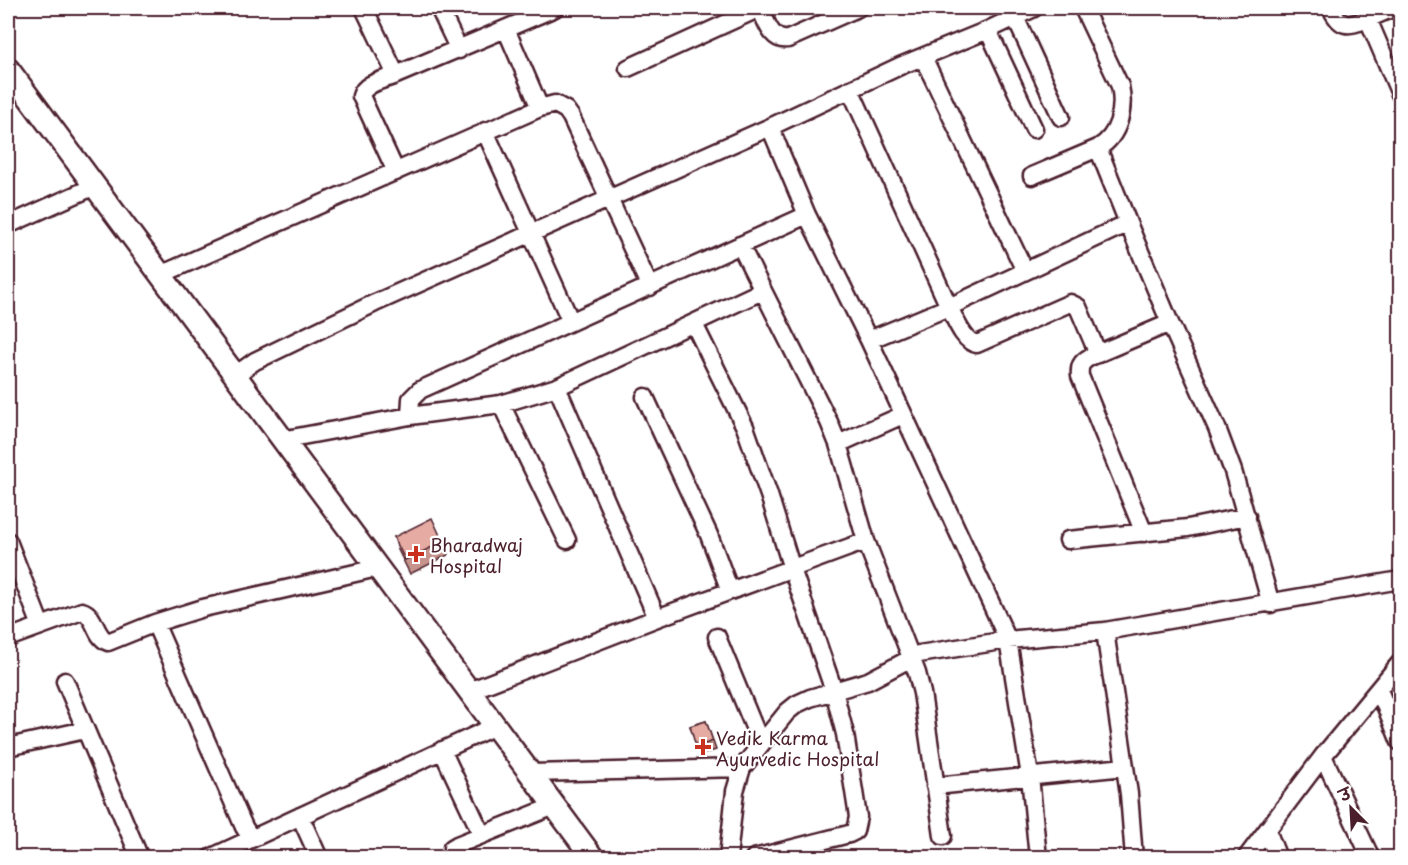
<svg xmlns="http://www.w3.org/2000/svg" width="1408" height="865" viewBox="0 0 1408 865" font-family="'Playpen Sans','Playpen Sans Deva',sans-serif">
<rect width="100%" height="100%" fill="#fff"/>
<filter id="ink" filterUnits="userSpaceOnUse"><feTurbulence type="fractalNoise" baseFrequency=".0167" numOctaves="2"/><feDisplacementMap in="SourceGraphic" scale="12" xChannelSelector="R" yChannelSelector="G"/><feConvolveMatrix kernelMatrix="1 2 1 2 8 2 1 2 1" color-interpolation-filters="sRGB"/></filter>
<g filter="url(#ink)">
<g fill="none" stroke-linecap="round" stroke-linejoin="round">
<defs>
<path id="minor" d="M364,8L396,75L555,8
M439,8L459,50
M760,8C766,20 771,42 788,39L858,8
M1083,8L1120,86C1125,109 1119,136 1098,148L1128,223
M1331,8C1341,29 1348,26 1368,19L1400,94
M1015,17L1061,117
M1368,19L1393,8
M506,29L540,108
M988,30L1034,129
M923,57L1025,271
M628,68L760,8
M396,75C384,80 364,83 361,96L396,172
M850,89L949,307C955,318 963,342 977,344L1070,303L1078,307L1098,354
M770,127L807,215L869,340L1008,640L1030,776L1038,858
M485,131L571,322
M1032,176L1098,148
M8,225L95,186
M740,245L829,422L838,444L866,541L917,673L922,693L943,836
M160,275L540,108L555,104L566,110L571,117L650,287
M694,324L745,427L769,495L792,569L834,691L845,734L858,817L855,831L849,834L754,858
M869,340L949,307L1128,223L1170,323L1217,428L1233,471L1271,604
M234,376L255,361L375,303L770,127L900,66L988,30L1034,8
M557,387L657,618
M645,397L709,535L730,591
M501,404L567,540
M410,416L411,399L420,390L807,215
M281,440L410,416L501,404L557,387L762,291
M838,444L903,415
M1144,533L1080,376C1079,366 1081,362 1090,357L1170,323
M1068,540L1188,528L1247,516
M8,541L41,626
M155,623L244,827L251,838
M1105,631L1129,794L1134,858
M717,637L761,744
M8,638L82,611C96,615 94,636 108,642L155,623L203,608L377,568
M65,681L140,858
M1379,690L1400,742
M469,691L657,618L866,541
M8,747L85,730
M442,750L482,835
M1323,756L1371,858
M531,773L742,768L787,712L797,704L810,698L868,681L919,654L1008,640L1105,631L1400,580
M935,786L1125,767
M300,816L319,858
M1267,830L1278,858
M210,858L495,726
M452,858V848L457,845L554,806
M728,858L735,791L742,768
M1246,858L1323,756L1400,663"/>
<path id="major" d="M8,69L593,858"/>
</defs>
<use href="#minor" stroke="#4a1f2b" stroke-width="21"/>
<use href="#major" stroke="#4a1f2b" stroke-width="26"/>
<use href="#minor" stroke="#fff" stroke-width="16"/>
<use href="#major" stroke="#fff" stroke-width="21"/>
</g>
<path fill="#c6948c" stroke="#4a1f2b" stroke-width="1.5" d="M394,537L443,542L448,555L410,574L398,550Z
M706,721L716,750L700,755L690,726Z"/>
<path fill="#e6aca3" stroke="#4a1f2b" stroke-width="1.5" d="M432,518L443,542L405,560L394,537Z
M706,721L713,741L696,747L690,726Z"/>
</g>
<g fill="#c8321e" stroke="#fff" stroke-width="2">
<path d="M413 545h6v6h6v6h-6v6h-6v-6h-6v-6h6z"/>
<path d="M700 738h6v6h6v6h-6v6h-6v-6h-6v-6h6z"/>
</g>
<g text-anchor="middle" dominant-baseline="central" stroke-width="4.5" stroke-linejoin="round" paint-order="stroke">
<g font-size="18" fill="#4a1f2b" stroke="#fff" text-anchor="start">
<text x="430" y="544">Bharadwaj<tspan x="430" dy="21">Hospital</tspan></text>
<text x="716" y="737">Vedik Karma<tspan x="716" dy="21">Ayurvedic Hospital</tspan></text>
</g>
</g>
<rect width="1408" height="865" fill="none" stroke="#fff" stroke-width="30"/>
<rect x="15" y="15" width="1378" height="835" fill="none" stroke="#4a1f2b" stroke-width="2" filter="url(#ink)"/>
<g transform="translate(1351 808) rotate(336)" stroke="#ffffff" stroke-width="4.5" paint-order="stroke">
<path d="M0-4.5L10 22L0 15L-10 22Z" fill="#4a1f2b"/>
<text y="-9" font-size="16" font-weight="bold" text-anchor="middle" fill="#4a1f2b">उ</text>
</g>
</svg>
